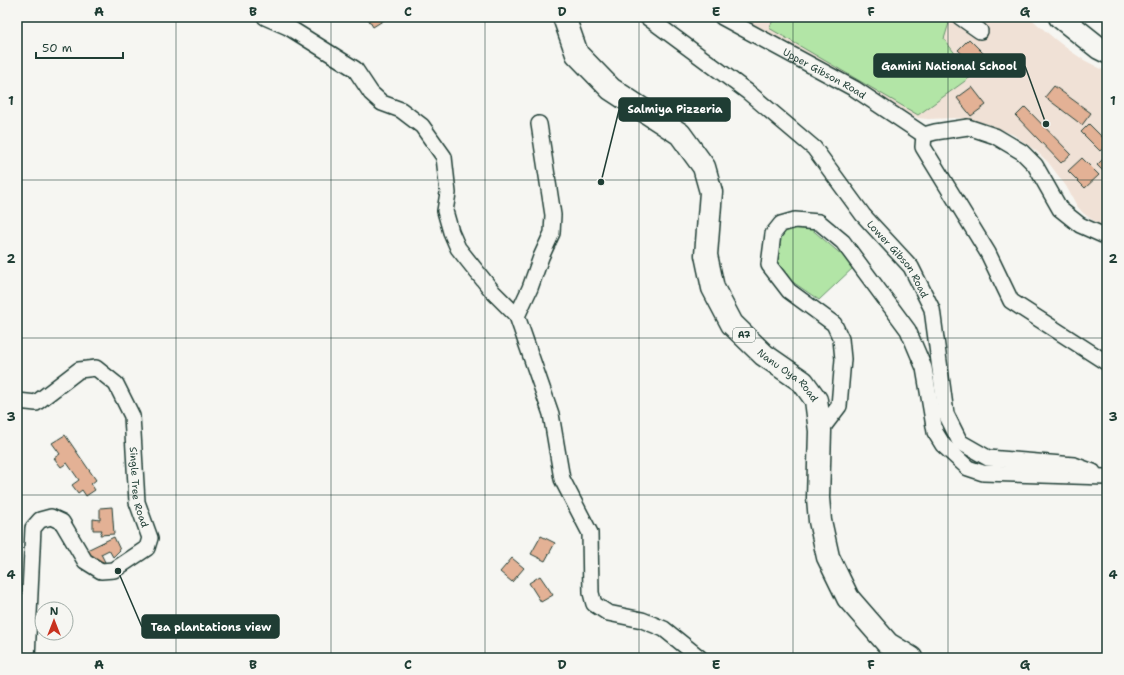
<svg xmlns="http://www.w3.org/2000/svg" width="1124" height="675" viewBox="0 0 1124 675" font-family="'Shantell Sans',sans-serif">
<rect width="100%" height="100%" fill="#f6f6f2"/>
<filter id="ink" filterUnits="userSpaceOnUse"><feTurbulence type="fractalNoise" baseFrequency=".025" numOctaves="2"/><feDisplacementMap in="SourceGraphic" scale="8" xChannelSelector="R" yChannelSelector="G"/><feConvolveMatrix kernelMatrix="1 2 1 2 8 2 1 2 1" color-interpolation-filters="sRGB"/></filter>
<g filter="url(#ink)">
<path fill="#f0e1d6" d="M739,17H1029L1056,40L1069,50L1084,60L1107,72V228L1091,219L1083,213L1077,206L1066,186L1048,162L1036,151L1014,135L991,125L970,119L954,118L928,119L918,118L909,114L817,59Z"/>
<path fill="#b2e5a6" stroke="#68916d" d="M775,17H939L949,23L944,39L972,76L918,115L769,28Z
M809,227L855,266L819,300L787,278L774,257L782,230Z"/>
<path fill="#e3b195" stroke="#1f3d34" d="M367,17H389L373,27Z
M969,39L988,58L978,69L958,50Z
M1054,86L1091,113L1082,125L1045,97Z
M972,87L986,105L971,116L957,98Z
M1025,107L1071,154L1061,163L1016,116Z
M1089,124L1107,142V144L1100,151L1081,132Z
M1107,155V175L1097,165Z
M1082,158L1099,175L1085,188L1068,171Z
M65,435L96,480L91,484L95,490L86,496L82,490L78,493L72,485L79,480L67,463L61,467L54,458L60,454L52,443Z
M112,507L114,534L100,535L102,530H93V519L100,520V508Z
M541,536L555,543L545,561L531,554Z
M114,537L120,550L113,557L109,550L101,554L105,562L95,566L87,550Z
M512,558L524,568L512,582L500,572Z
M540,576L553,595L541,602L529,583Z"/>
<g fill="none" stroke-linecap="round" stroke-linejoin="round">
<defs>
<g id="minor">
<path d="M265,17L288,27L355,69L371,93L382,103L401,110L422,126L444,157L448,193L445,211L451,232L458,248L493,292L517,316"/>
<path id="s1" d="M647,17L748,92L814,148L863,215L911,267L932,309L946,414L960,442L988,458L1074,465L1093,472"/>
<path id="s2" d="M722,17L855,89L924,135"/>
<path d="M960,17L980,31"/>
<path d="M539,124L553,215L552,233L541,257L530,288L517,316L551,414L562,479L590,533L591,593L594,604L608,613L642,620L664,629L700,658"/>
<path d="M924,135L923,147L988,253L1011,301L1107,363"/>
<path d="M924,135L935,132L968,127L995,136L1022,152L1035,165L1060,209L1080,225L1107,237"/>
<path id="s3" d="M17,400L18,401L36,403L79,370L96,368L116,384L132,416L137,502L150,538L147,548L114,570L101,571L85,561L62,522L51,517L40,520L33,528L27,658"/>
<path d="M820,431L839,406L843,359L841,339L834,324L789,291L769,265L773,234L781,224L795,220L819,222L843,242L908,330L924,368L935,432L943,445L968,468L983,473L1105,477"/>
</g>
<g id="highway">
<path id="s4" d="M564,17L577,54L611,89L680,134L704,167L711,192L706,255L713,288L732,324L764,355L803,382L816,400L820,431L818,498L820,521L828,557L848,598L888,644L911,658"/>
<path d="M1060,17L1099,48L1107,52"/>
</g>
</defs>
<use href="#minor" stroke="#1f3d34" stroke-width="18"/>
<use href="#highway" stroke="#1f3d34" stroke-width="25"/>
<use href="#minor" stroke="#f6f6f2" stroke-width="15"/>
<use href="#highway" stroke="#f6f6f2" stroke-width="22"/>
</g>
</g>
<path fill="none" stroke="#1f3d34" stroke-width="1" stroke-opacity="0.55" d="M176,17V658M331,17V658M485,17V658M639,17V658M793,17V658M948,17V658M17,180H1107M17,338H1107M17,495H1107"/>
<g text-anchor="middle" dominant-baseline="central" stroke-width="4" stroke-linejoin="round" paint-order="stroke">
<rect fill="#f6f6f2" stroke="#60746d" stroke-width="1" x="733" y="328" width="22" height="14" rx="3"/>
<g font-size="9" font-weight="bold" fill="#1f3d34">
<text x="744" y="335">A7</text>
</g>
<g font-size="10" fill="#1f3d34" stroke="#f6f6f2">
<text stroke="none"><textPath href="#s2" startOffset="117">Upper Gibson Road</textPath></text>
<text stroke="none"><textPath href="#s1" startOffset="352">Lower Gibson Road</textPath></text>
<text stroke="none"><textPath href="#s4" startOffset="451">Nanu Oya Road</textPath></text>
<text stroke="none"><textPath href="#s3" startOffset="224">Single Tree Road</textPath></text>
</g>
</g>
<path fill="none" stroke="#1f3d34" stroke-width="1.5" d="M1046 124L1025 66M601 182L619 110M118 571L142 627"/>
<g fill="#1f3d34" stroke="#f6f6f2" stroke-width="1.5">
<circle cx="1046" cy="124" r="4"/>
<circle cx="601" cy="182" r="4"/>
<circle cx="118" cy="571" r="4"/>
</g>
<g fill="#1f3d34" stroke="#1f3d34" stroke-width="1.5">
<rect x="874" y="54" width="151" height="23" rx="4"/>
<rect x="619" y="98" width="111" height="23" rx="4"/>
<rect x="142" y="615" width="137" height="23" rx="4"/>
</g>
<g font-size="11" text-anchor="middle" font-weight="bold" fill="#fff">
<text x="949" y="70">Gamini National School</text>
<text x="675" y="113">Salmiya Pizzeria</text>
<text x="211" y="631">Tea plantations view</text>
</g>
<rect width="1124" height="675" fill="none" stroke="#f6f6f2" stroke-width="44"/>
<g transform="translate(54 621)"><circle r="19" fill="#f6f6f2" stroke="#a0aca6"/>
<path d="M0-3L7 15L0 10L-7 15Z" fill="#c8321e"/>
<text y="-6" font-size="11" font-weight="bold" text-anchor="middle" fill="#1f3d34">N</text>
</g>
<path d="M36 52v6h87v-6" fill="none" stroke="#1f3d34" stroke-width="2"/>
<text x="42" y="52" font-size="12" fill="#1f3d34" stroke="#f6f6f2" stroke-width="3" paint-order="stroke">50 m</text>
<rect x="22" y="22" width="1080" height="631" fill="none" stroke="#1f3d34" stroke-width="1.5"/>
<g font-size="13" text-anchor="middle" font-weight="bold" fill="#1f3d34">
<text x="99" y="16">A</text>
<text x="253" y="16">B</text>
<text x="408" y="16">C</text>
<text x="562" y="16">D</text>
<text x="716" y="16">E</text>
<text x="871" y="16">F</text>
<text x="1025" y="16">G</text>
<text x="11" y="105">1</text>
<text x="1113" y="105">1</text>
<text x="11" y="263">2</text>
<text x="1113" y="263">2</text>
<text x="11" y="421">3</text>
<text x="1113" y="421">3</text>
<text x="11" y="579">4</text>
<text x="1113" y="579">4</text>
<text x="99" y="669">A</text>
<text x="253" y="669">B</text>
<text x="408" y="669">C</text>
<text x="562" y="669">D</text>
<text x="716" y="669">E</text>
<text x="871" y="669">F</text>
<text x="1025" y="669">G</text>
</g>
</svg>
